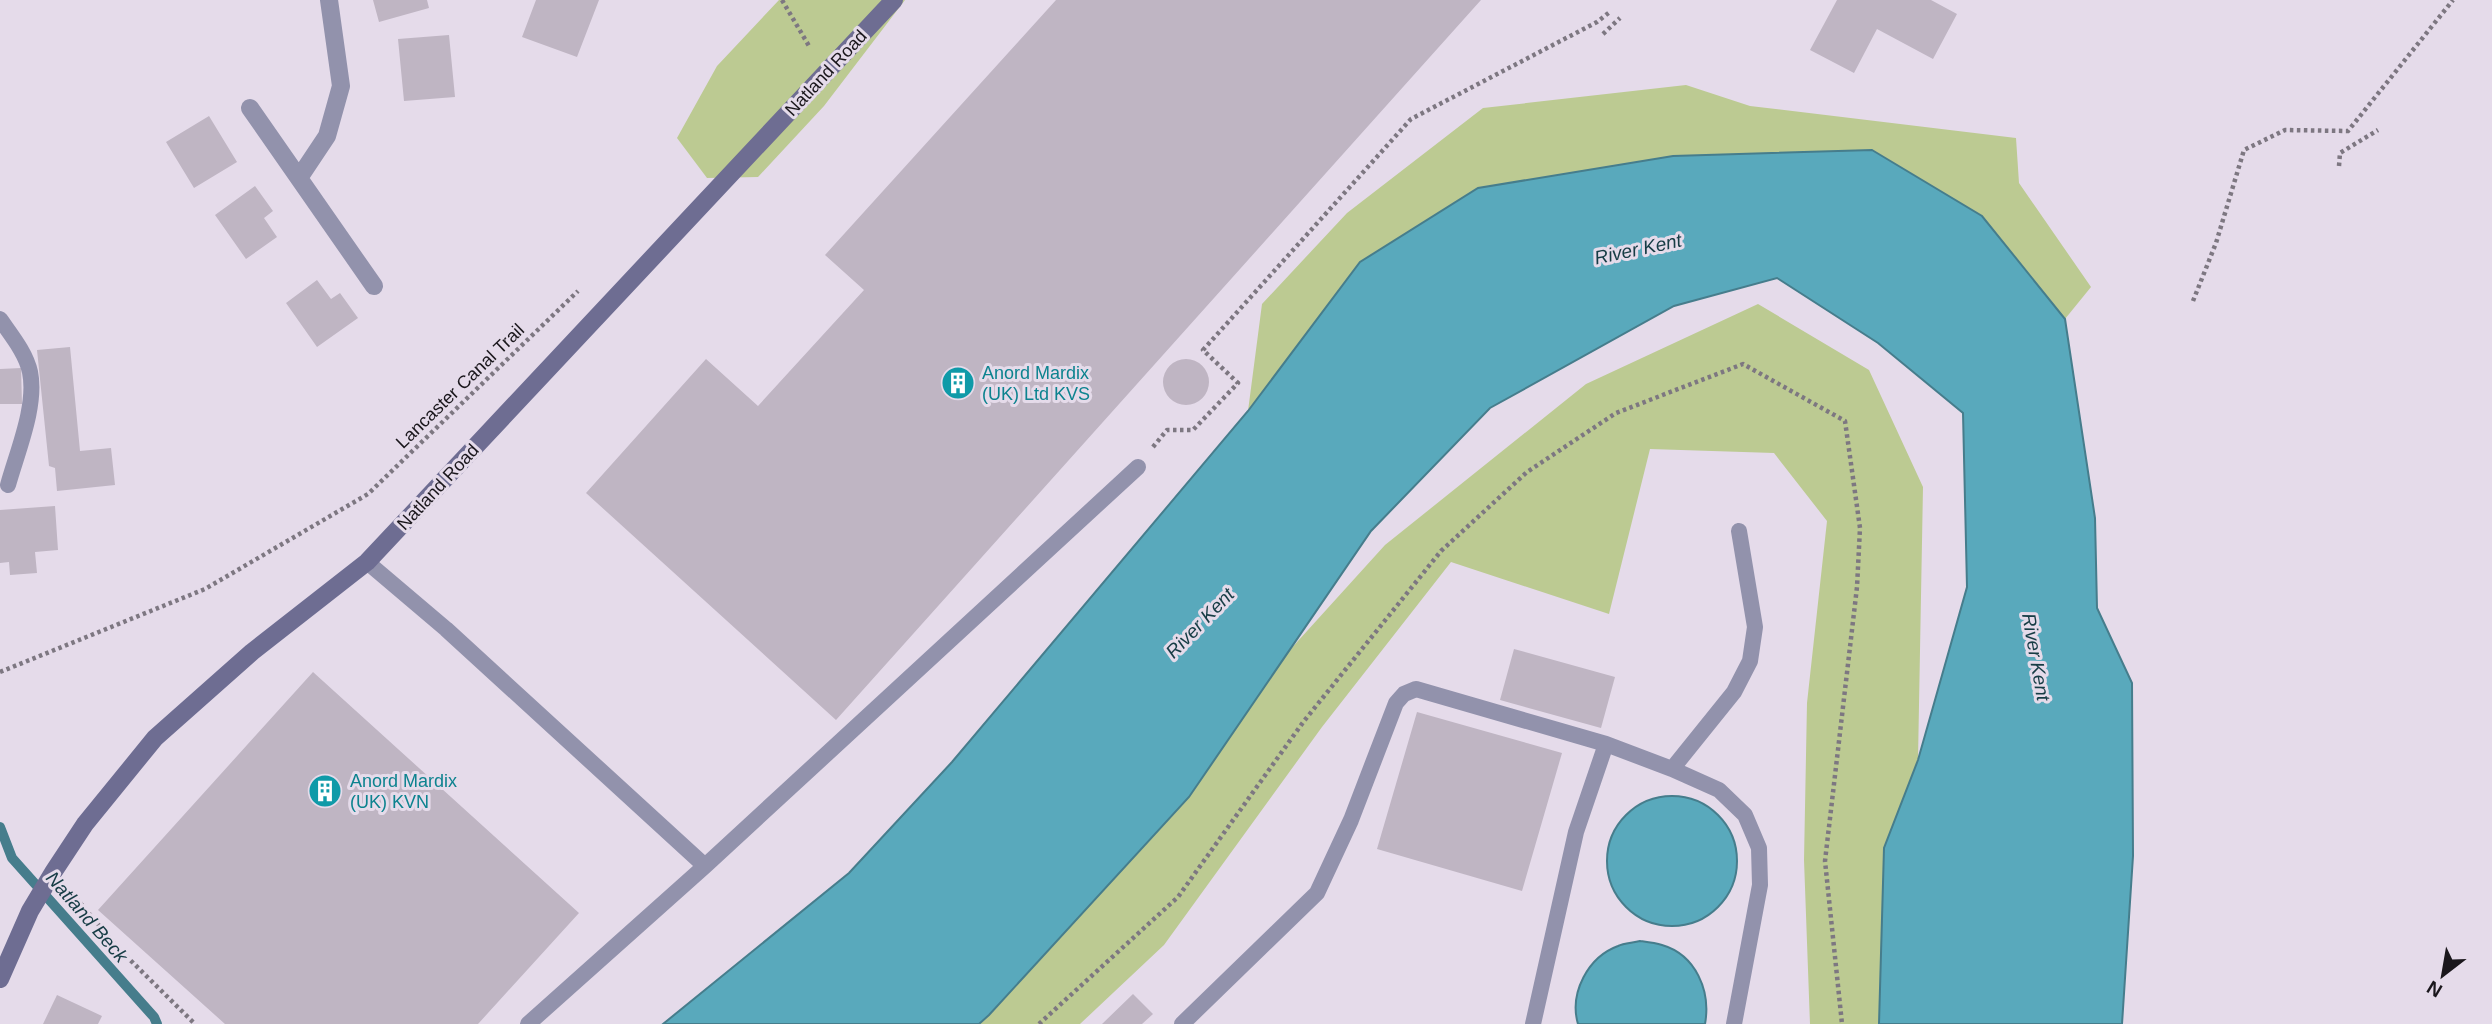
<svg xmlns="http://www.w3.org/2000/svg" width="2492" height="1024" viewBox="0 0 2492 1024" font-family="Helvetica,sans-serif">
<rect width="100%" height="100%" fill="#e5dbea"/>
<path fill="#bcca92" d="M779,0H905L824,106L758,177L707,178L677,138L717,66Z
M1686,85L1750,106L2016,138L2019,183L2091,287L2065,319L1982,216L1872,150L1673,156L1477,188L1248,411L1262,304L1347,213L1483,108Z
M1758,304L1869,370L1923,487L1918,760L1884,848L1879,1024H1810L1804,860L1807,703L1827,521L1774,453L1650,449L1609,614L1451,562L1322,727L1164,945L1080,1024H979L989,1015L1189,797L1288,652L1385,545L1586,384Z"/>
<path fill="#59a9bc" stroke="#467d8c" stroke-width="2" d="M1872,150L1982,216L2065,319L2095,518L2097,608L2132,683L2133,856L2122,1024H1879L1884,848L1918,760L1967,587L1963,413L1878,343L1777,278L1674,306L1490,408L1371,531L1189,797L989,1015L979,1024H663L849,873L952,762L1248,411L1360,262L1478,188L1673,156Z
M1607 861a65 65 0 1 1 130 0a65 65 0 1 1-130 0Z
M1640,941C1647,942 1655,943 1662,945C1696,955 1711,991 1705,1024H1578C1569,993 1588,957 1618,946C1624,943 1633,943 1640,941Z"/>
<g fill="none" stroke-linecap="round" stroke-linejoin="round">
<path stroke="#467d8c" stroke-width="10" d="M0,827L12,858L154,1017L157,1024"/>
</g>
<path fill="#bfb5c3" d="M373,0H427L429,8L379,22Z
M536,0H599L577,57L522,37Z
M1056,0H1481L836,720L586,493L706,359L758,406L864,290L825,255Z
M1837,0H1931L1957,14L1933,59L1877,29L1854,73L1810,50Z
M449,35L455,97L404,101L398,39Z
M209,116L237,162L194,188L166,142Z
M255,186L273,211L264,218L277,237L246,259L215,215Z
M317,280L331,299L340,293L358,318L317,347L286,303Z
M70,347L80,451L111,448L115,485L57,491L55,468L49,466L37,350Z
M1163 382a23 23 0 1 1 46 0a23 23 0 1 1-46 0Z
M21,368L22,404H0V369Z
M55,506L58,550L35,552L37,573L10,575L9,562L0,563V510Z
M1514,649L1615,677L1601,728L1500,700Z
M313,672L579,913L478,1024H225L98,910Z
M1417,712L1562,753L1522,891L1377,849Z
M1133,994L1153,1014L1142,1024H1102Z
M57,995L102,1016L98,1024H43Z"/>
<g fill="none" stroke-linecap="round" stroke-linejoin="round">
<path stroke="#7d7781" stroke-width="4.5" stroke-dasharray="3.5 3.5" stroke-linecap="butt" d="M782,0L809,46
M1603,34L1620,18
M2339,166L2340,153L2378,130
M2193,301L2216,243L2244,150L2285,130L2348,131L2453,0
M1153,447L1167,430H1193L1238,383L1203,350L1411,119L1597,22L1611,11
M0,672L205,589L368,494L578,291
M71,892L117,947L195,1024
M1039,1024L1178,897L1304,721L1441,551L1527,472L1616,413L1743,364L1845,421L1860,528L1857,587L1825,861L1842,1024"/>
<path stroke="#9292ac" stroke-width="16" d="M0,319C11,335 26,353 30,372C37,406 17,452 8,485
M367,562L446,629L705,866
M1672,769L1734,692L1750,661L1755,627L1739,531
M528,1024L705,866L1138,467
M1182,1024L1317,893L1351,820L1396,703L1404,694L1416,689L1606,744L1672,769L1719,790L1745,815L1759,848L1760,885L1734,1024
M1533,1024L1576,832L1606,744"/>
<path stroke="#9292ac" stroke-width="18" d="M250,108L374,286
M299,178L327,136L341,86L329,0"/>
<path stroke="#6e6d92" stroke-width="18" d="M0,979L30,911L54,871L85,824L155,738L252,652L367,562L894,0"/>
</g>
<defs>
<symbol id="building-disc" viewBox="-11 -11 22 22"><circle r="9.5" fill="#0f9aa8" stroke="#e5dbea"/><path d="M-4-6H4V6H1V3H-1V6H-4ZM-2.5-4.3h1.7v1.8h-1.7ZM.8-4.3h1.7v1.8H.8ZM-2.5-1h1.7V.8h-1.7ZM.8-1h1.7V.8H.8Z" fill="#fff"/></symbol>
</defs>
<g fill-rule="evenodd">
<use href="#building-disc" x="939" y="364" width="38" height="38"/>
<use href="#building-disc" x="306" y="772" width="38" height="38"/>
</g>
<g text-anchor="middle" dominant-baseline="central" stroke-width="6" stroke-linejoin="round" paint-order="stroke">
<g font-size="18" fill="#1a171c" stroke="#e5dbea">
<text transform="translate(826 73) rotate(-47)">Natland Road</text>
<text transform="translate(460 386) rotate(-44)">Lancaster Canal Trail</text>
<text transform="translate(438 487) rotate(-47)">Natland Road</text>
</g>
<g font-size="18" fill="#0d838f" stroke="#e5dbea" text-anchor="start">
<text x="982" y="373">Anord Mardix<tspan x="982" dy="21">(UK) Ltd KVS</tspan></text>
<text x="350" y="781">Anord Mardix<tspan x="350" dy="21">(UK) KVN</tspan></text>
</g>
<g font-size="19" font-style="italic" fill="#163c45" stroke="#e5dbea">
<text transform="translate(1638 249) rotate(-12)">River Kent</text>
<text transform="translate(1200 623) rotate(-46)">River Kent</text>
<text transform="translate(2036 657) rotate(80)">River Kent</text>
<text transform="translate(87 917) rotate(49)">Natland Beck</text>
</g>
</g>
<g transform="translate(2443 975) rotate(211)" stroke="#e5dbea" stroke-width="5" paint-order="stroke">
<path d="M0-5L12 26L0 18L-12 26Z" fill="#1a171c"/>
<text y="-10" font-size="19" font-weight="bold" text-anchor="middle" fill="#1a171c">N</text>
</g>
</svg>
